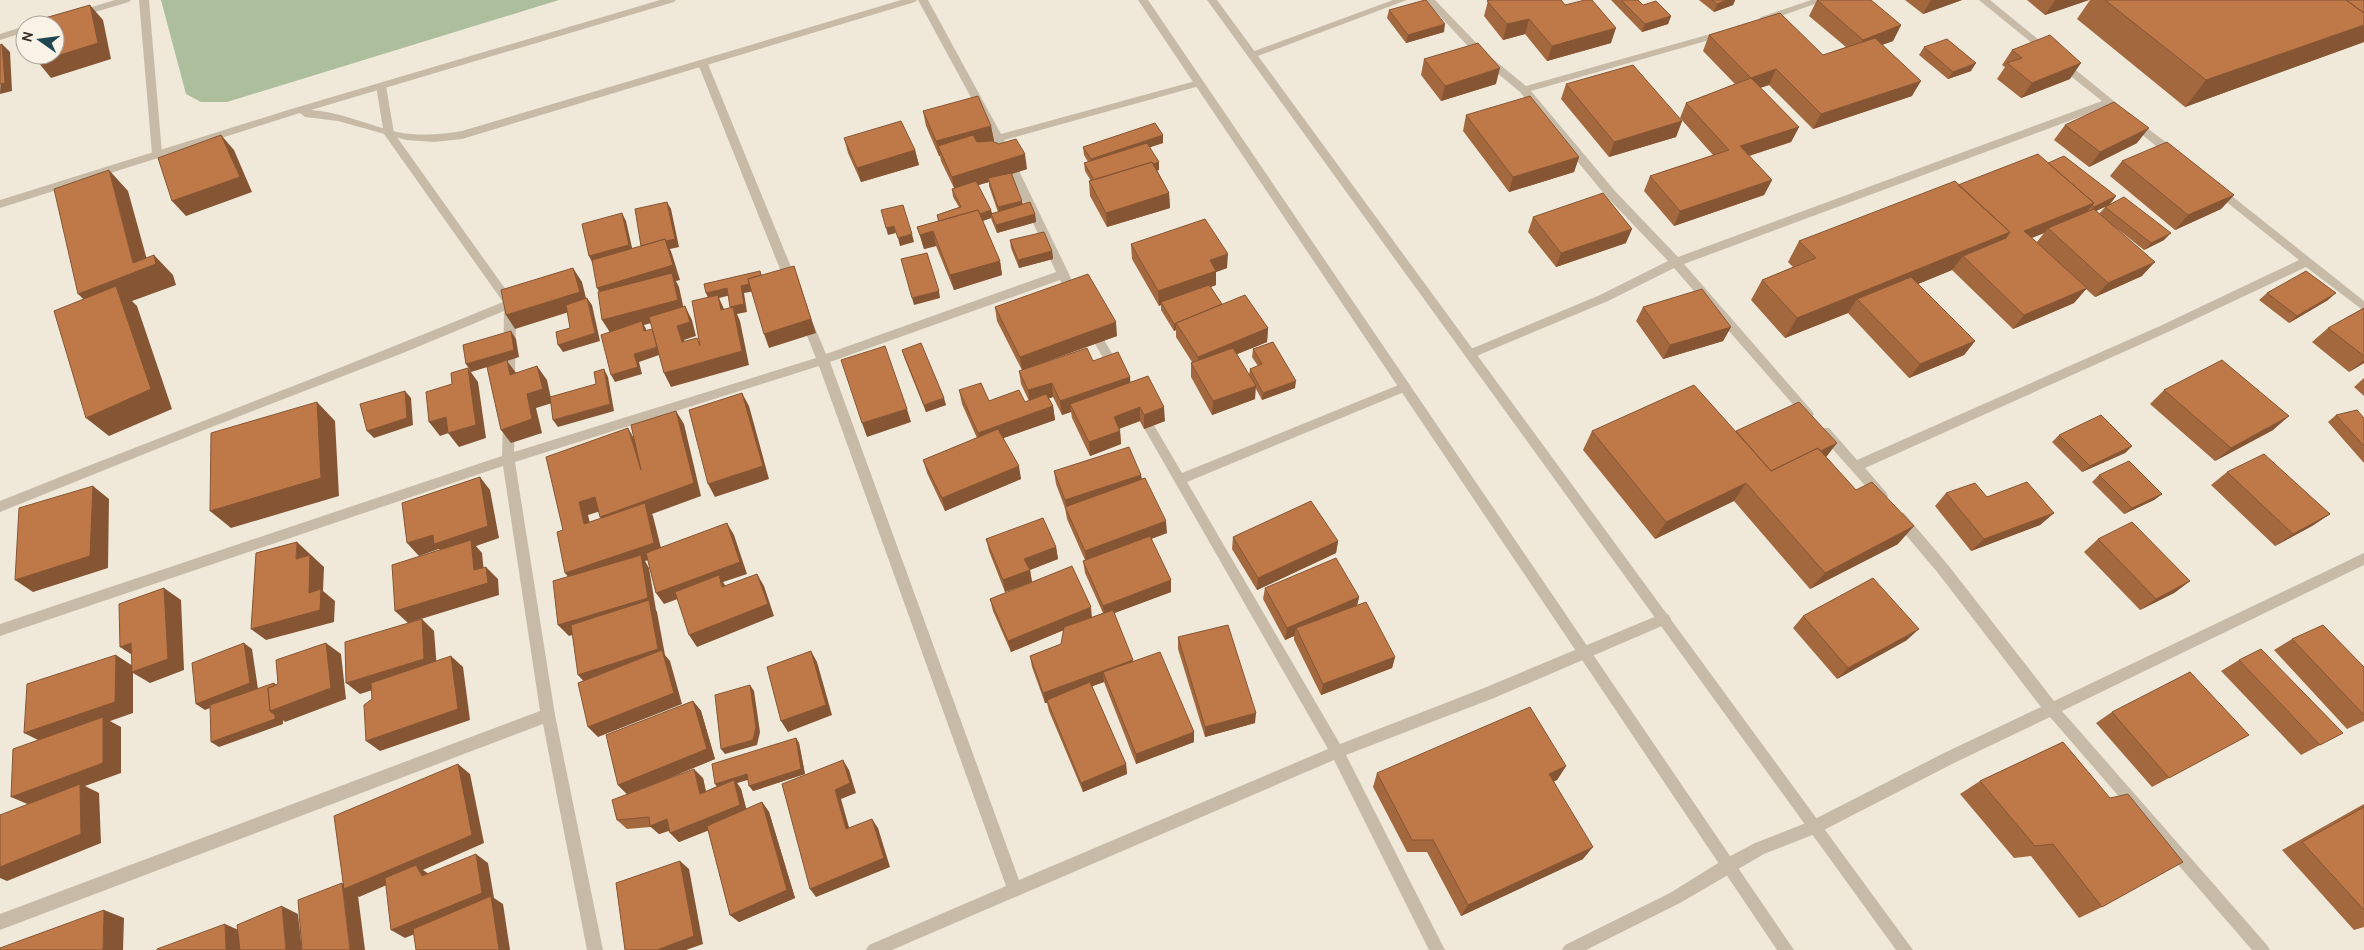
<svg xmlns="http://www.w3.org/2000/svg" width="2364" height="950" viewBox="0 0 2364 950" font-family="Cabin,sans-serif">
<rect width="100%" height="100%" fill="#f0e9da"/>
<path fill="#acbe9b" d="M161,0H559L227,102H201L186,94Z"/>
<g fill="none" stroke-linecap="round" stroke-linejoin="round">
<path fill="#c7bba7" fill-rule="evenodd" d="M115,0H131L129,2L78,17L73,14L75,12Z
M139,0H149L162,154L157,158L152,154Z
M918,0H928L1001,134L1199,80L1204,83L1203,85L1004,140L1069,274L1072,281L1070,284H1062L1060,280L830,362L1019,880L1328,749L1137,416L1135,413L1137,410H1145L1182,473L1401,384H1409L1411,387L1409,390L1187,482L1340,744L1484,688L1659,615L1664,613L1669,615L1671,619L1669,623L1494,698L1346,755L1445,950H1429L1334,760L892,950H866L869,945L1006,886L819,366L515,462L555,715L603,950H587L543,724L0,930V914L540,711L503,466L0,636V624L502,456L503,423L505,419H513L515,423L514,452L816,358L800,319L802,316H810L826,354L1056,272L993,138Z
M1393,0H1407L1255,57H1249L1247,55L1249,53Z
M1425,0H1435L1487,54L1526,86L1721,31H1727V35L1531,91L1614,190L1678,257L2102,101L2058,66V62H2066L2120,106L2115,109L2109,106L1684,264L1812,411L1814,414L1812,417H1804L1674,268L1608,301L1474,357H1466L1464,354L1466,351L1600,295L1668,261L1606,196L1520,92L1479,58Z
M1811,0H1826L1767,21H1761L1759,19L1761,17Z
M1979,0H1990L2050,49V53H2044Z
M25,26V32L0,40V34Z
M703,61L708,64L798,284L796,287H788L786,284L698,64Z
M381,83L386,86L394,133L516,304L515,380L513,383H505L503,380L504,311L403,353L209,428L0,512V501C167,434 336,371 503,302L384,134L376,86Z
M2134,118L2179,152V158H2171L2130,125L2129,122Z
M2218,185L2364,301V311L2306,267L2168,332L1865,468L1886,492L1888,496L1886,500L1882,501L1878,500L1821,436L1819,432L1821,428H1829L1857,460L2160,326L2299,260L2214,192L2213,189L2214,186Z
M1092,324L1096,326L1120,367L1122,370L1120,373H1112L1088,332L1086,329Z
M1899,512L1904,513L1948,565L2054,701L2364,553V565L2062,711L2267,945L2270,950H2252L2050,717L1954,763L1820,832L1764,854L1680,903L1586,950H1562L1565,945L1670,893L1723,860L1755,843L1811,821L1944,753L2041,707L1938,573L1894,521L1893,517L1894,513Z"/>
<path fill="#c7bba7" fill-rule="evenodd" d="M660,0H676L674,2L311,110C341,112 368,125 397,132C418,136 440,135 462,131L901,0H917L915,2L462,139L434,142L406,140L338,121L305,117L300,113L0,208V200L288,110Z
M1138,0H1148L1794,950H1777Z
M1207,0H1217L1913,950H1896Z"/>
</g>
<path fill="#a4683f" fill-rule="evenodd" d="M1487,0H1561L1565,5L1611,43L1547,61L1525,34L1503,40L1484,16L1488,1Z
M1611,0H1638L1643,5L1671,16L1668,24L1642,32Z
M1699,0H1735L1733,5L1714,12Z
M1817,0L1901,25L1893,41L1882,45L1912,96L1813,129L1769,85L1760,88L1799,127L1791,142L1749,156L1772,180L1764,195L1674,226L1644,191L1650,176L1713,155L1680,118L1686,103L1735,84L1703,51L1709,35L1823,55L1846,47L1809,16Z
M1905,0H1962L1923,14Z
M2027,0H2089L2045,15Z
M2090,0H2364V42L2185,107L2077,19Z
M1389,10L1444,32L1406,43L1387,18Z
M1924,47L1971,71L1948,79L1919,55Z
M2012,50L2070,79L2021,98L1997,79L2005,67L2002,65Z
M1424,59L1496,84L1441,101L1421,75Z
M1566,84L1682,121L1676,137L1609,157L1561,99Z
M923,111L991,126L994,141H993L1027,169L1012,174L1023,204L1035,214L1036,222L997,233L992,221L991,218L983,221L1000,261L1002,275L954,290L936,246L924,249L917,227L938,221L937,215L959,207L953,197L952,189L954,188L941,161L940,156H939L926,126ZM989,182V186L998,212L992,213L978,185Z
M1466,115L1579,157L1574,172L1509,192L1463,131Z
M2065,125L2137,143L2089,167L2054,140Z
M844,138L915,150L919,165L861,182L848,153Z
M1163,143L1149,147L1159,170H1157L1169,193L1170,208L1107,227L1090,196L1089,181H1091L1085,171L1084,163L1088,162L1084,155L1083,147Z
M2122,161L2234,195L2221,209L2175,230L2110,176Z
M2048,163L2116,196L2110,204L2164,240L2144,250L2115,227L2142,276L2095,297L2086,289L2074,303L2013,329L1952,270L1918,284L1975,341L1964,355L1909,378L1848,313L1785,338L1751,300L1762,280L1793,267L1788,262L1799,241L1958,185ZM2105,207L2099,214L2096,211ZM2044,233L2037,242L2032,238Z
M1533,217L1626,243L1556,267L1528,232Z
M1010,240L1052,251L1053,259L1019,268L1011,248Z
M1131,244L1227,268L1216,272V285L1211,287L1222,304L1268,328L1267,342L1237,354L1249,375L1250,369L1258,366L1252,357L1253,349L1295,388L1262,400L1255,387V399L1212,415L1191,377V363L1192,362L1176,337V330L1174,331L1161,310V305L1159,306L1132,259Z
M2267,293L2328,300L2289,323L2259,300Z
M995,307L1117,336L1048,361H1093L1130,377V383L1165,421L1144,429L1140,421L1119,429L1120,431L1121,444L1090,456L1072,418L1071,412L1062,415L1053,397L1049,398L1053,406L1055,420L1003,438L1021,479L945,511L927,473L923,460L977,438L962,404L959,390L989,401L1025,402L1029,401L1021,384L1019,371L1022,370L997,321Z
M1643,307L1731,327L1723,341L1663,359L1636,321Z
M2364,308V363L2349,372L2312,342L2328,328Z
M902,350L946,405L926,412L904,357Z
M2364,378V396L2354,387Z
M2164,390L2273,430L2215,461L2150,404Z
M2336,415L2364,418V463L2328,422Z
M1592,431H1736L1827,456L1826,457L1898,544L1810,589L1734,501L1655,539L1583,450Z
M2059,435L2132,446L2125,453L2082,472L2052,442Z
M1054,471L1141,475L1142,479L1167,533L1151,539L1171,580V592L1114,613L1133,661L1194,732V742L1136,764L1104,682L1092,686L1126,764L1127,774L1083,792L1049,711L1047,703H1045L1032,667L1030,656L1061,644L1064,630L1011,652L993,611L990,599L1092,617L1103,613L1085,573L1083,561L1085,560L1067,519L1065,508L1056,484Z
M2227,472L2330,514L2312,526L2275,546L2211,485Z
M2099,475L2162,494L2154,500L2124,514L2092,482Z
M1946,493L1987,497L2054,513L2040,525L1971,551L1935,506Z
M1233,537L1338,541L1336,553L1257,590L1232,549Z
M986,539L1056,547L1058,559L1030,570L1032,582L1005,592L989,551Z
M2098,539L2190,581L2174,593L2140,610L2084,552Z
M1265,588L1359,597L1357,606L1395,657L1392,668L1321,695L1294,640V636L1285,640L1263,599Z
M1803,616L1907,640L1837,679L1793,628Z
M1178,637L1255,723L1205,737L1178,649Z
M2292,639L2364,667V721L2347,729L2274,650Z
M2239,660L2343,733L2301,755L2221,671Z
M693,701L701,711L715,759L652,785L703,778L706,791L717,786L796,738L799,743L805,774L753,791L748,779L737,783L741,789L746,809L762,802L769,812L795,898L739,922L730,915L708,830L679,842L669,831L659,834L651,827L627,829L617,820L627,794L618,785Z
M2112,712L2249,735L2152,787L2096,723Z
M2063,742L2102,907L2079,918L2031,856L2014,858L1960,794L1980,781Z
M1566,766L1557,780L1554,781L1583,859L1461,916L1427,852H1407L1373,787L1377,773Z
M2364,804V927L2354,930L2282,850Z"/>
<path fill="#865533" d="M1728,0H1735L1733,5L1714,12L1717,4Z
M1931,0H1962L1923,14Z
M2055,0H2089L2045,15Z
M90,5L103,20L111,59L51,78L38,62Z
M1671,16L1668,24L1642,32L1645,24Z
M1529,19L1525,34L1503,40L1507,24Z
M1445,24L1444,32L1406,43L1408,35Z
M1901,25L1893,41L1854,55L1863,40Z
M2364,25V42L2185,107L2206,80Z
M1616,28L1611,43L1547,61L1552,46Z
M2,44L10,52L12,91L0,94Z
M1976,63L1971,71L1948,79L1953,72Z
M2081,63L2070,79L2021,98L2032,83Z
M1500,68L1496,84L1441,101L1445,86Z
M1776,69L1769,85L1744,93L1751,78Z
M1921,81L1912,96L1813,129L1821,114Z
M1682,121L1676,137L1609,157L1614,142Z
M991,126L994,141L942,155L938,146L940,156H939L936,141Z
M1799,127L1791,142L1733,161L1740,146Z
M2149,128L2137,143L2089,167L2100,152Z
M221,135L234,150L252,192L186,216L172,201Z
M1163,135V143L1091,167V159Z
M915,150L919,165L861,182L857,168Z
M1025,154L1027,169L989,181L988,178L989,182L955,192L952,177Z
M1579,157L1574,172L1509,192L1513,177Z
M1159,162V170L1097,190L1096,182Z
M109,170L128,191L149,267L154,255L173,275L176,285L132,301L137,306L172,409L109,436L86,418L99,314L78,294L133,263Z
M1772,180L1764,195L1674,226L1680,211Z
M1169,193L1170,208L1107,227L1106,213Z
M2234,195L2221,209L2175,230L2188,215Z
M2116,196L2110,204L2088,215L2094,207Z
M1022,201L1023,209L1000,215L998,207Z
M667,202L671,209L679,247L670,249L672,254L680,280L676,281L679,287L685,314L644,325L646,329L648,339L611,334L602,320L605,302L597,288L666,241Z
M2094,203L2082,218L2048,228L2044,233L2013,245L2024,231Z
M991,210L993,217L991,214V218L944,234L942,226Z
M622,213L626,221L633,252L593,264L589,256Z
M1035,214L1036,222L997,233L996,225Z
M894,226L896,233L888,235L886,228Z
M1632,229L1626,243L1556,267L1561,253Z
M933,231L936,246L924,249L920,235Z
M2010,232L1995,253L1963,256L1952,270L1864,306L1857,299L1848,313L1785,338L1797,318Z
M2171,233L2164,240L2144,250L2151,243Z
M912,234L914,242L900,246L898,238Z
M1052,251L1053,259L1019,268L1018,260Z
M1228,254L1227,268L1216,272V285L1162,304L1161,302V305L1159,306L1158,291L1210,260Z
M1000,261L1002,275L954,290L950,275Z
M2155,262L2142,276L2095,297L2108,283Z
M794,266L816,333L769,348L764,334Z
M573,268L582,282L588,306L515,329L506,315Z
M760,271L763,279L765,289L744,293L747,312L737,314L740,321L749,365L671,387L664,373L742,351L730,308L741,286Z
M727,288L731,295L719,298L724,309L721,310L709,300L706,293Z
M2087,288L2074,303L2013,329L2024,315Z
M939,291L940,298L914,305L912,298Z
M2336,293L2328,300L2289,323L2297,316Z
M587,298L592,305L600,341L563,352L558,345L595,333Z
M685,306L692,320L696,336L684,340L689,356L682,342L677,326Z
M1116,322L1117,336L1022,370L1020,357Z
M1176,323V330L1174,331V324Z
M1731,327L1723,341L1663,359L1670,345Z
M1268,328L1267,342L1198,370V357Z
M511,331L516,339L519,357L507,361L517,374L510,375L507,361L471,372L466,364Z
M1975,341L1964,355L1909,378L1920,364Z
M658,347L662,354L639,362L642,374L615,382L611,375L634,354Z
M2364,360V363L2349,372Z
M537,366L547,380L552,403L536,408L542,433L511,443L501,430L527,394Z
M468,368L478,382L486,438L459,447L448,433Z
M604,369L608,377L614,411L558,427L553,420L610,404Z
M1130,377L1131,391L1070,404L1071,412L1062,415L1060,401Z
M1296,381L1295,388L1262,400L1263,393Z
M1052,383L1053,397L1030,404L1028,390Z
M1256,386L1255,399L1212,415L1213,401Z
M405,391L411,398L413,425L374,438L367,431Z
M742,393L749,406L769,479L715,497L708,484Z
M944,398L946,405L926,412L924,405Z
M317,402L335,421L339,496L231,528L210,511Z
M1053,406L1055,420L981,446L978,433Z
M1140,407V421L1115,430L1114,417Z
M1164,407L1165,421L1144,429V415Z
M907,409L911,422L867,437L862,423Z
M676,411L684,424L701,496L652,514L653,516L663,556L645,561L649,568L656,610L657,612L665,655L670,661L682,704L598,737L588,727V686L578,675L651,611L569,636L558,625L575,585L565,573L609,529L600,517Z
M2289,416L2273,430L2215,461L2231,448Z
M446,417L457,430L440,436L429,422Z
M628,428L636,442L641,470Z
M1120,431L1121,444L1090,456L1089,442Z
M1837,443L1827,456L1759,489L1767,476Z
M2132,446L2125,453L2082,472L2090,466Z
M1019,466L1021,479L945,511L942,498Z
M1141,475L1142,488L1067,510L1065,500Z
M480,477L490,490L499,538L476,546L482,553L485,582L474,570L446,556L439,549L419,556L407,543Z
M1746,483L1734,501L1655,539L1666,522Z
M93,486L109,499L108,568L33,592L15,580Z
M2162,494L2154,500L2124,514L2132,508Z
M595,497L604,510L588,515L593,536L584,524L579,502Z
M2054,513L2040,525L1971,551L1984,539Z
M2330,514L2312,526L2275,546L2293,534Z
M1166,521L1167,533L1086,563L1085,551Z
M727,523L734,535L747,574L723,582L726,587H722L721,583L664,604L656,593Z
M1914,526L1898,544L1810,589L1825,573Z
M1338,541L1336,553L1257,590L1258,578Z
M297,542L324,567L323,591L335,601L334,622L266,640L251,629L309,593L296,559Z
M1056,547L1058,559L1027,571L1024,559Z
M486,567L498,579L499,595L408,623L395,611Z
M1030,570L1032,582L1005,592L1003,580Z
M757,574L764,586L774,616L697,647L689,635Z
M1171,580V592L1104,617L1103,606Z
M2190,581L2174,593L2140,610L2156,599Z
M164,588L181,600L184,670L150,683L133,673V713L110,721L121,727V773L85,786L99,793L101,843L7,881L0,878V867L32,806L11,797L44,743L24,733L116,655L133,666Z
M1359,597L1356,609L1296,628L1294,636L1285,640L1287,628Z
M1091,607L1092,618L1011,652L1008,641Z
M422,619L434,631L437,670L360,694L346,683Z
M1919,629L1907,640L1837,679L1848,668Z
M131,643L137,658L120,647Z
M244,643L252,649L258,689L205,710L196,704Z
M326,643L341,654L346,699L285,722L283,720V724L219,747L211,742L270,711L274,683L281,689Z
M811,651L817,662L832,715L788,732L781,721Z
M451,656L463,667L470,720L380,751L366,741Z
M1395,657L1392,668L1321,695L1323,684Z
M1133,660L1134,671L1103,672L1104,682L1048,702L1047,700V703H1045L1043,693Z
M750,685L754,691L760,732L757,745L725,754L721,749Z
M693,701L701,711L715,759L628,795L618,785Z
M1256,713L1255,723L1205,737V727Z
M1194,732V742L1136,764V754Z
M796,738L799,743L805,774L753,791L749,786Z
M843,760L849,770L856,793L841,799L852,838L846,829L835,790Z
M458,764L470,774L484,843L423,870L429,874L422,876L419,871L359,897L358,896L365,950H350L342,883L349,887Z
M1126,764L1127,774L1083,792L1081,783Z
M1566,766L1557,780L1540,787L1549,774Z
M694,769L703,778L708,803L700,794Z
M747,774L751,779L737,783L741,789L748,815L679,842L670,833L719,789L715,784Z
M762,802L769,812L795,898L739,922L730,915Z
M667,819L676,828L659,834L650,826Z
M872,819L878,828L890,867L816,897L810,889Z
M1593,847L1583,859L1461,916L1468,905Z
M476,854L488,863L494,898L503,904L510,950H499L491,902L405,938L391,930Z
M680,861L689,869L703,944L686,950H657Z
M282,906L298,914L302,950H286Z
M104,910L124,918L123,950H103Z
M225,924L243,932V950H226Z"/>
<path fill="#bf7949" stroke="#865533" d="M1425,0H1426L1445,24L1408,35L1389,10Z
M1490,0H1561L1565,5L1585,0H1592L1616,28L1552,46L1529,19L1507,24L1487,1Z
M1621,0H1638L1643,5L1656,1L1671,16L1645,24Z
M1712,0H1728L1717,4Z
M1817,0H1871L1901,25L1863,40Z
M2105,0H2346L2364,13V25L2206,80Z
M2346,0H2364V13Z
M90,5L98,43L38,62L36,55H55V25H31V22Z
M1780,13L1823,55L1875,38L1921,81L1821,114L1776,69L1751,78L1799,127L1740,146L1772,180L1680,211L1650,176L1729,150L1686,103L1751,78L1709,35Z
M2050,35L2081,63L2032,83L2007,63L2022,58L2012,50Z
M1947,39L1976,63L1953,72L1924,47Z
M1478,43L1500,68L1445,86L1424,59Z
M2,44L5,83L0,84V45Z
M1633,65L1682,121L1614,142L1566,84Z
M978,96L991,126L936,141L923,111Z
M1530,96L1579,157L1513,177L1466,115Z
M2114,102L2149,128L2100,152L2065,125Z
M901,121L915,150L857,168L844,138Z
M1155,123L1163,135L1091,159L1083,147Z
M221,135L240,177L172,201L158,158Z
M973,135L977,142L992,141L999,144L1016,139L1025,154L952,177L938,146Z
M2167,142L2234,195L2188,215L2122,161Z
M1147,143L1159,162L1153,164L1152,162L1094,180L1084,163Z
M2038,154L2094,203L2024,231L2087,288L2024,315L1963,256L2006,238L2010,232L1958,185Z
M2064,156L2116,196L2094,207L2092,205L2094,203L2048,163Z
M1152,162L1169,193L1106,213L1089,181Z
M109,170L133,263L154,255L156,264L78,294L54,189Z
M1011,173L1022,201L998,207L988,178Z
M976,181L991,210L980,214L978,210L939,221L937,215L961,207L952,189Z
M1955,181L2010,232L1797,318L1762,280L1816,258L1799,241Z
M1603,193L1632,229L1561,253L1533,217Z
M2124,197L2171,233L2151,243L2105,207Z
M667,202L675,239L666,241L665,239L641,246L635,209Z
M1030,202L1035,214L996,225L991,214Z
M903,205L912,234L898,238L894,226L886,228L881,210Z
M2094,209L2155,262L2108,283L2048,228Z
M978,210L1000,261L950,275L933,231L920,235L917,227Z
M622,213L629,245L589,256L582,224Z
M1205,219L1228,254L1210,260L1216,271L1158,291L1131,244Z
M1044,232L1052,251L1018,260L1010,240Z
M665,239L673,265L597,288L592,260Z
M927,253L939,291L912,298L901,259Z
M794,266L811,319L764,334L748,279Z
M573,268L580,292L506,315L501,290Z
M760,271L761,275L748,279L749,284L741,286L744,304L730,307L727,288L706,293L704,284Z
M2306,271L2336,293L2297,316L2267,293Z
M672,273L678,300L602,320L598,292Z
M1088,274L1116,322L1020,357L995,307Z
M1911,277L1975,341L1920,364L1857,299Z
M1209,285L1222,304L1174,324L1161,302Z
M116,286L151,389L86,418L54,311Z
M1702,289L1731,327L1670,345L1643,307Z
M718,295L721,310L733,307L742,351L664,373L649,317L685,306L690,322L677,326L682,342L697,338L700,346L692,301Z
M1245,295L1268,328L1198,357L1176,323Z
M587,298L595,333L558,345L556,332L570,328L566,305Z
M2364,308V356L2328,328Z
M642,321L644,331L652,329L657,347L634,354L638,367L611,375L601,335Z
M511,331L514,350L466,364L463,345Z
M1273,342L1296,381L1263,393L1250,369L1262,364L1253,349Z
M921,343L944,398L924,405L902,350Z
M885,346L907,409L862,423L841,360Z
M1087,348L1093,361L1118,352L1130,377L1060,401L1052,383L1028,390L1019,371Z
M1233,348L1256,386L1213,401L1191,363Z
M507,360L510,375L537,366L543,389L527,394L532,419L501,430L487,367Z
M2222,360L2289,416L2231,448L2164,390Z
M468,368L476,425L448,433L446,417L429,422L426,392L452,384L451,373Z
M604,369L610,404L553,420L550,397L596,384L594,372Z
M1148,376L1164,407L1144,415L1140,407L1114,417L1120,431L1089,442L1070,404Z
M981,383L989,401L1019,390L1025,402L1046,394L1053,406L978,433L959,390Z
M1694,385L1771,471L1818,448L1856,490L1872,482L1914,526L1825,573L1746,483L1666,522L1592,431Z
M405,391L407,418L367,431L360,404Z
M742,393L763,466L708,484L689,410Z
M317,402L321,478L210,511L211,433Z
M1799,402L1837,443L1820,451L1818,448L1771,471L1736,431Z
M2357,410L2364,418V446L2336,415Z
M676,411L694,483L600,517L595,497L579,502L584,524L645,503L654,543L565,573L557,532L563,530L546,457L628,428L641,470L631,425Z
M2101,415L2132,446L2090,466L2059,435Z
M998,429L1019,466L942,498L923,460Z
M1129,447L1141,475L1065,500L1054,471Z
M2264,454L2330,514L2293,534L2227,472Z
M2129,461L2162,494L2132,508L2099,475Z
M480,477L488,526L434,544L433,535L407,543L402,503Z
M1145,478L1166,521L1085,551L1065,507Z
M2027,482L2054,513L1984,539L1946,493L1975,483L1987,497Z
M93,486L90,556L15,580L19,508Z
M1311,501L1338,541L1258,578L1233,537Z
M1043,518L1056,547L1024,559L1030,570L1003,580L986,539Z
M2132,522L2190,581L2156,599L2098,539Z
M727,523L740,562L656,593L646,553Z
M1150,536L1171,580L1103,606L1083,561Z
M471,540L474,570L486,567L488,583L395,611L392,565Z
M297,542L296,559L310,555L309,593L321,589L320,610L251,629L256,553Z
M641,555L648,598L558,625L553,581Z
M1336,558L1359,597L1287,628L1265,588Z
M1072,566L1091,607L1008,641L990,599Z
M757,574L768,604L689,635L675,592L719,575L722,587Z
M1873,578L1919,629L1848,668L1803,616Z
M164,588L168,659L132,672L131,643L120,647L119,604Z
M649,600L658,649L578,675L571,625Z
M1366,602L1395,657L1323,684L1296,628Z
M1113,610L1133,660L1043,693L1030,656L1061,644L1064,627Z
M422,619L424,659L346,683L345,642Z
M1228,625L1256,713L1205,727L1178,637Z
M2323,625L2364,667V715L2292,639Z
M244,643L250,683L196,704L192,663Z
M326,643L331,688L270,711L268,688L278,684L276,660Z
M2261,649L2343,733L2320,745L2239,660Z
M662,650L674,693L588,727L578,683Z
M811,651L826,705L781,721L767,667Z
M1160,652L1194,732L1136,754L1103,672Z
M116,655L115,702L24,733L27,684Z
M451,656L458,709L366,741L364,705L372,699L371,683Z
M2190,672L2249,735L2169,778L2112,712Z
M1090,682L1126,764L1081,783L1047,700Z
M274,683V686L268,688L270,711L275,715V719L211,742L210,705Z
M750,685L756,727L753,740L721,749L715,695Z
M693,701L707,749L618,785L606,735Z
M1530,707L1566,766L1549,774L1593,847L1468,905L1433,840H1412L1377,773Z
M103,717V763L11,797L13,749Z
M796,738L801,769L749,786L747,774L715,784L712,764Z
M2063,742L2110,798L2128,794L2183,862L2102,907L2053,844L2035,846L1980,781Z
M843,760L850,783L835,790L846,829L872,819L884,858L810,889L782,784Z
M458,764L472,835L344,889L334,816Z
M694,769L700,794L734,780L740,805L670,833L667,819L650,826L649,817L617,820L612,800Z
M80,784L81,834L0,867V815Z
M762,802L787,890L730,915L707,826Z
M2364,807V910L2302,842Z
M476,854L482,893L391,930L385,878L416,865L422,876Z
M680,861L694,936L657,950H625L616,883Z
M342,883L350,950H302L298,900Z
M491,896L499,950H416L413,929Z
M282,906L286,950H240L237,925Z
M104,910L103,950H0V948Z
M225,924L226,950H157V949Z"/>
<g transform="translate(40 40) rotate(284)"><circle r="24" fill="#f8f3e6" stroke="#aaa49a"/>
<path d="M0-4L9 19L0 12L-9 19Z" fill="#1f4753"/>
<text y="-8" font-size="14" font-weight="bold" text-anchor="middle" fill="#342d27">N</text>
</g>
</svg>
